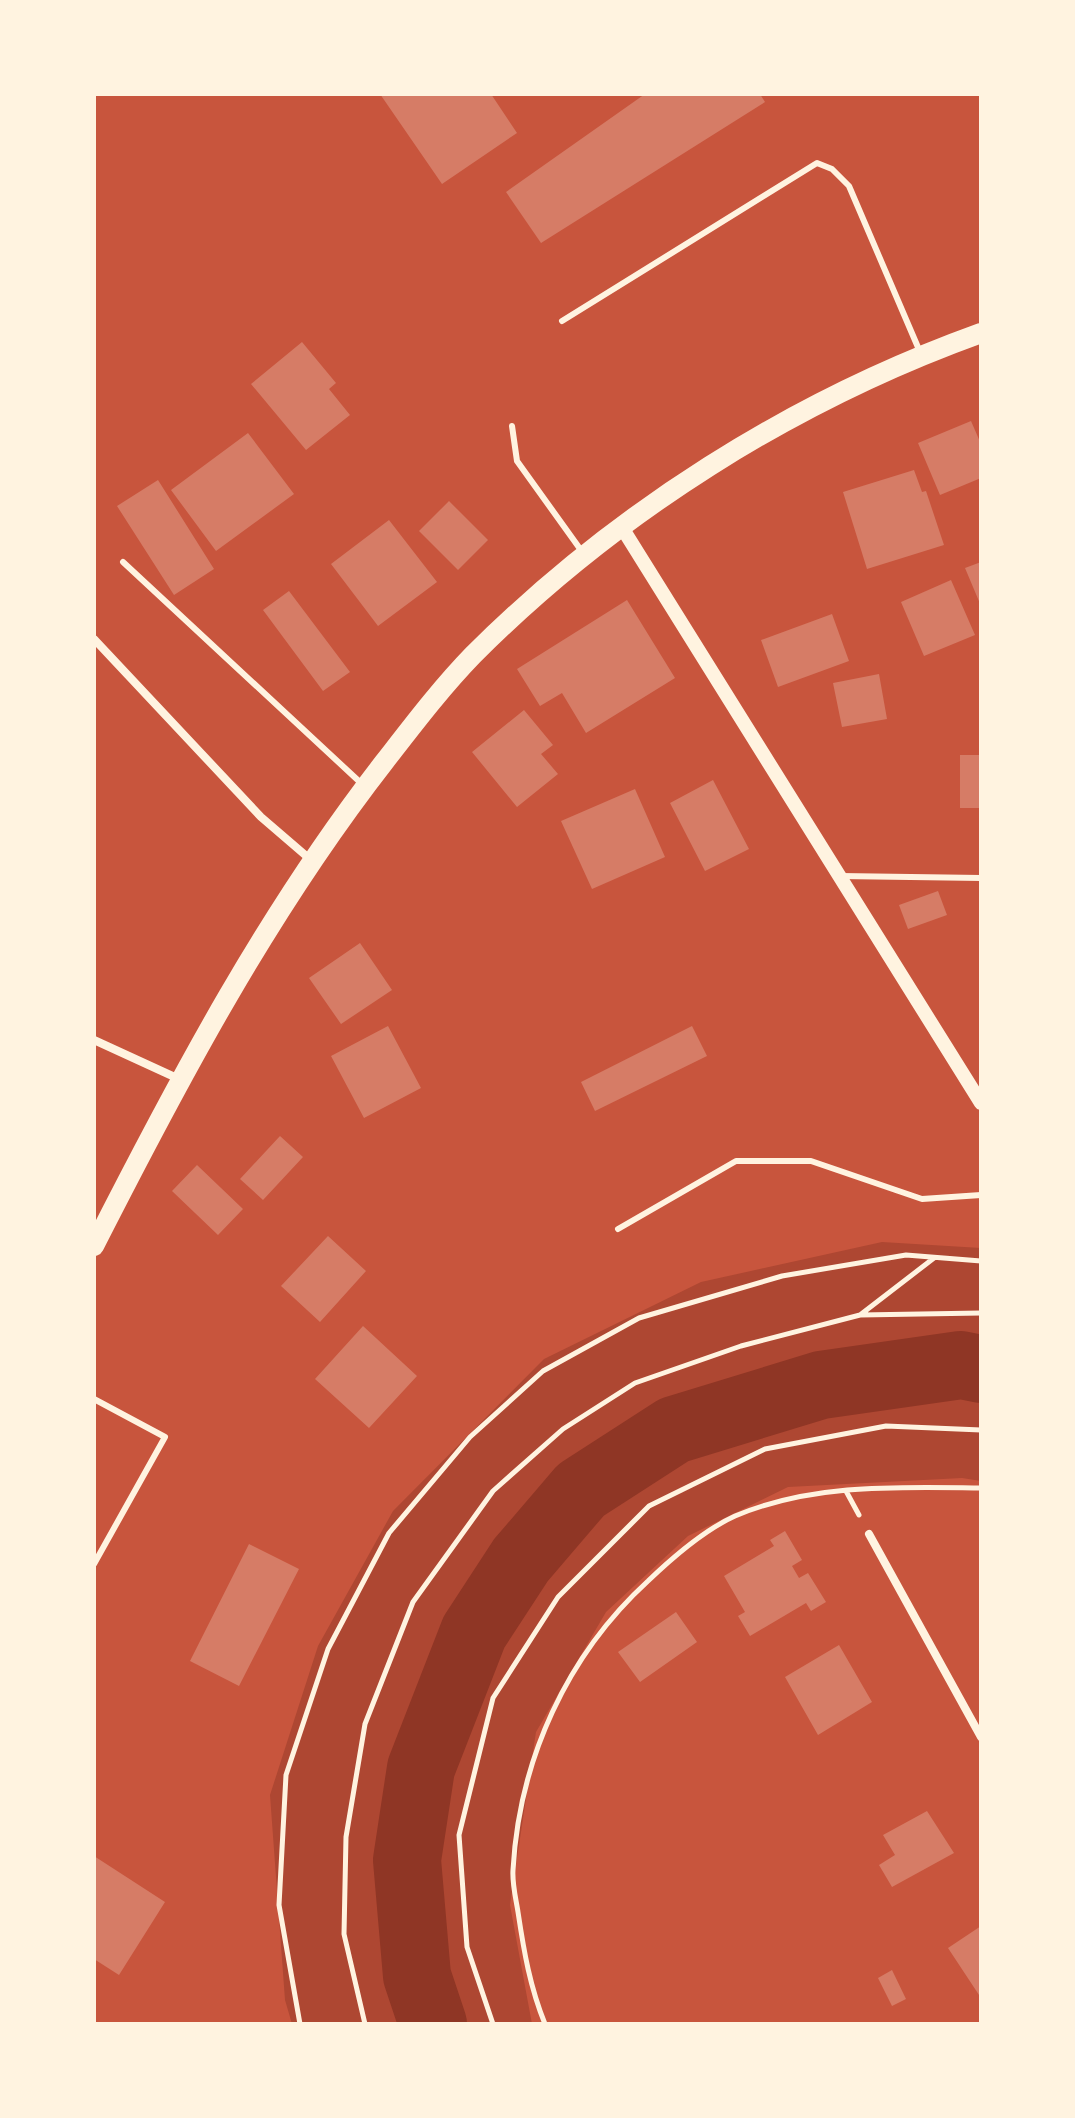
<svg xmlns="http://www.w3.org/2000/svg" width="1075" height="2118" viewBox="0 0 1075 2118" font-family="Mulish,sans-serif">
<rect width="100%" height="100%" fill="#c8553d"/>
<path fill="#ae4732" d="M882,1242L981,1248V1481L962,1478L788,1487L688,1536L606,1612L536,1732L510,1905L532,2024H292L285,2000L270,1795L318,1646L393,1511L544,1359L701,1282Z"/>
<g fill="none" stroke-linecap="round" stroke-linejoin="round">
<path stroke="#8f3625" stroke-width="68" d="M433,2024L417,1976L407,1860L421,1768L474,1632L521,1560L581,1490L674,1430L821,1385L961,1365L981,1369"/>
</g>
<path fill="#d67c66" d="M380,94H491L517,133L442,184Z
M645,94H760L765,102L541,243L506,192Z
M302,342L336,383L329,389L350,415L306,450L251,384Z
M971,421L981,444V478L940,495L918,443Z
M248,433L294,494L216,551L171,490Z
M914,470L922,492L926,491L944,545L867,569L843,492Z
M158,480L214,569L174,595L117,506Z
M449,501L488,540L458,570L419,531Z
M389,520L437,582L378,626L331,564Z
M981,562V606L965,568Z
M951,580L975,635L924,656L901,602Z
M289,591L350,672L323,691L263,610Z
M627,600L675,678L586,733L562,693L540,706L517,669Z
M832,614L849,661L778,687L761,640Z
M879,674L887,719L842,727L833,683Z
M524,710L553,745L541,754L558,774L517,807L472,752Z
M960,755H981V808H960Z
M713,780L749,849L705,871L670,803Z
M635,789L665,857L592,889L561,821Z
M938,891L947,915L908,929L899,905Z
M360,943L392,990L341,1024L309,978Z
M388,1026L421,1088L364,1118L331,1056Z
M692,1026L707,1056L595,1111L581,1082Z
M280,1136L303,1157L263,1200L240,1179Z
M197,1165L243,1209L218,1235L172,1191Z
M328,1236L366,1271L320,1322L281,1286Z
M363,1326L417,1376L369,1428L315,1379Z
M785,1531L802,1560L792,1566L799,1578L808,1573L826,1602L811,1611L806,1603L750,1636L738,1616L745,1612L724,1576L774,1546L770,1540Z
M249,1544L299,1569L239,1686L190,1661Z
M676,1612L697,1642L640,1682L618,1652Z
M839,1645L872,1702L818,1735L785,1677Z
M927,1811L954,1853L892,1887L879,1865L895,1855L883,1835Z
M94,1856L165,1902L119,1975L94,1959Z
M981,1926V1998L948,1948Z
M892,1970L906,1999L892,2006L878,1978Z"/>
<g fill="none" stroke-linecap="round" stroke-linejoin="round">
<path stroke="#fff3e0" stroke-width="5" d="M860,1315L934,1258
M846,1491L859,1515
M300,2024L279,1905L286,1775L328,1649L389,1533L470,1437L543,1371L639,1318L782,1276L906,1255L981,1261
M365,2024L344,1934L346,1837L365,1724L413,1602L493,1491L563,1429L635,1383L741,1346L860,1315L981,1313
M493,2024L467,1947L459,1835L493,1698L558,1597L649,1506L765,1449L886,1426L981,1430
M545,2024C530,1987 524,1952 518,1912C516,1899 512,1884 513,1870C519,1760 567,1655 648,1581C672,1558 704,1530 735,1516C813,1483 899,1487 981,1488"/>
<path stroke="#fff3e0" stroke-width="6" d="M562,321L817,163L832,169L849,186L920,352
M512,426L517,461L583,553
M123,562L362,784
M840,876L981,878
M618,1229L736,1161H811L922,1199L981,1195
M94,1399L165,1437L94,1564"/>
<path stroke="#fff3e0" stroke-width="8" d="M94,639L261,817L311,860
M94,1040L179,1079
M869,1534L981,1737"/>
<path stroke="#fff3e0" stroke-width="14" d="M621,526L981,1103"/>
<path stroke="#fff3e0" stroke-width="20" d="M94,1246C180,1077 268,911 385,761C413,725 441,688 473,655C615,513 792,401 981,333"/>
</g>
<rect width="1075" height="2118" fill="none" stroke="#fff3e0" stroke-width="192"/>
</svg>
